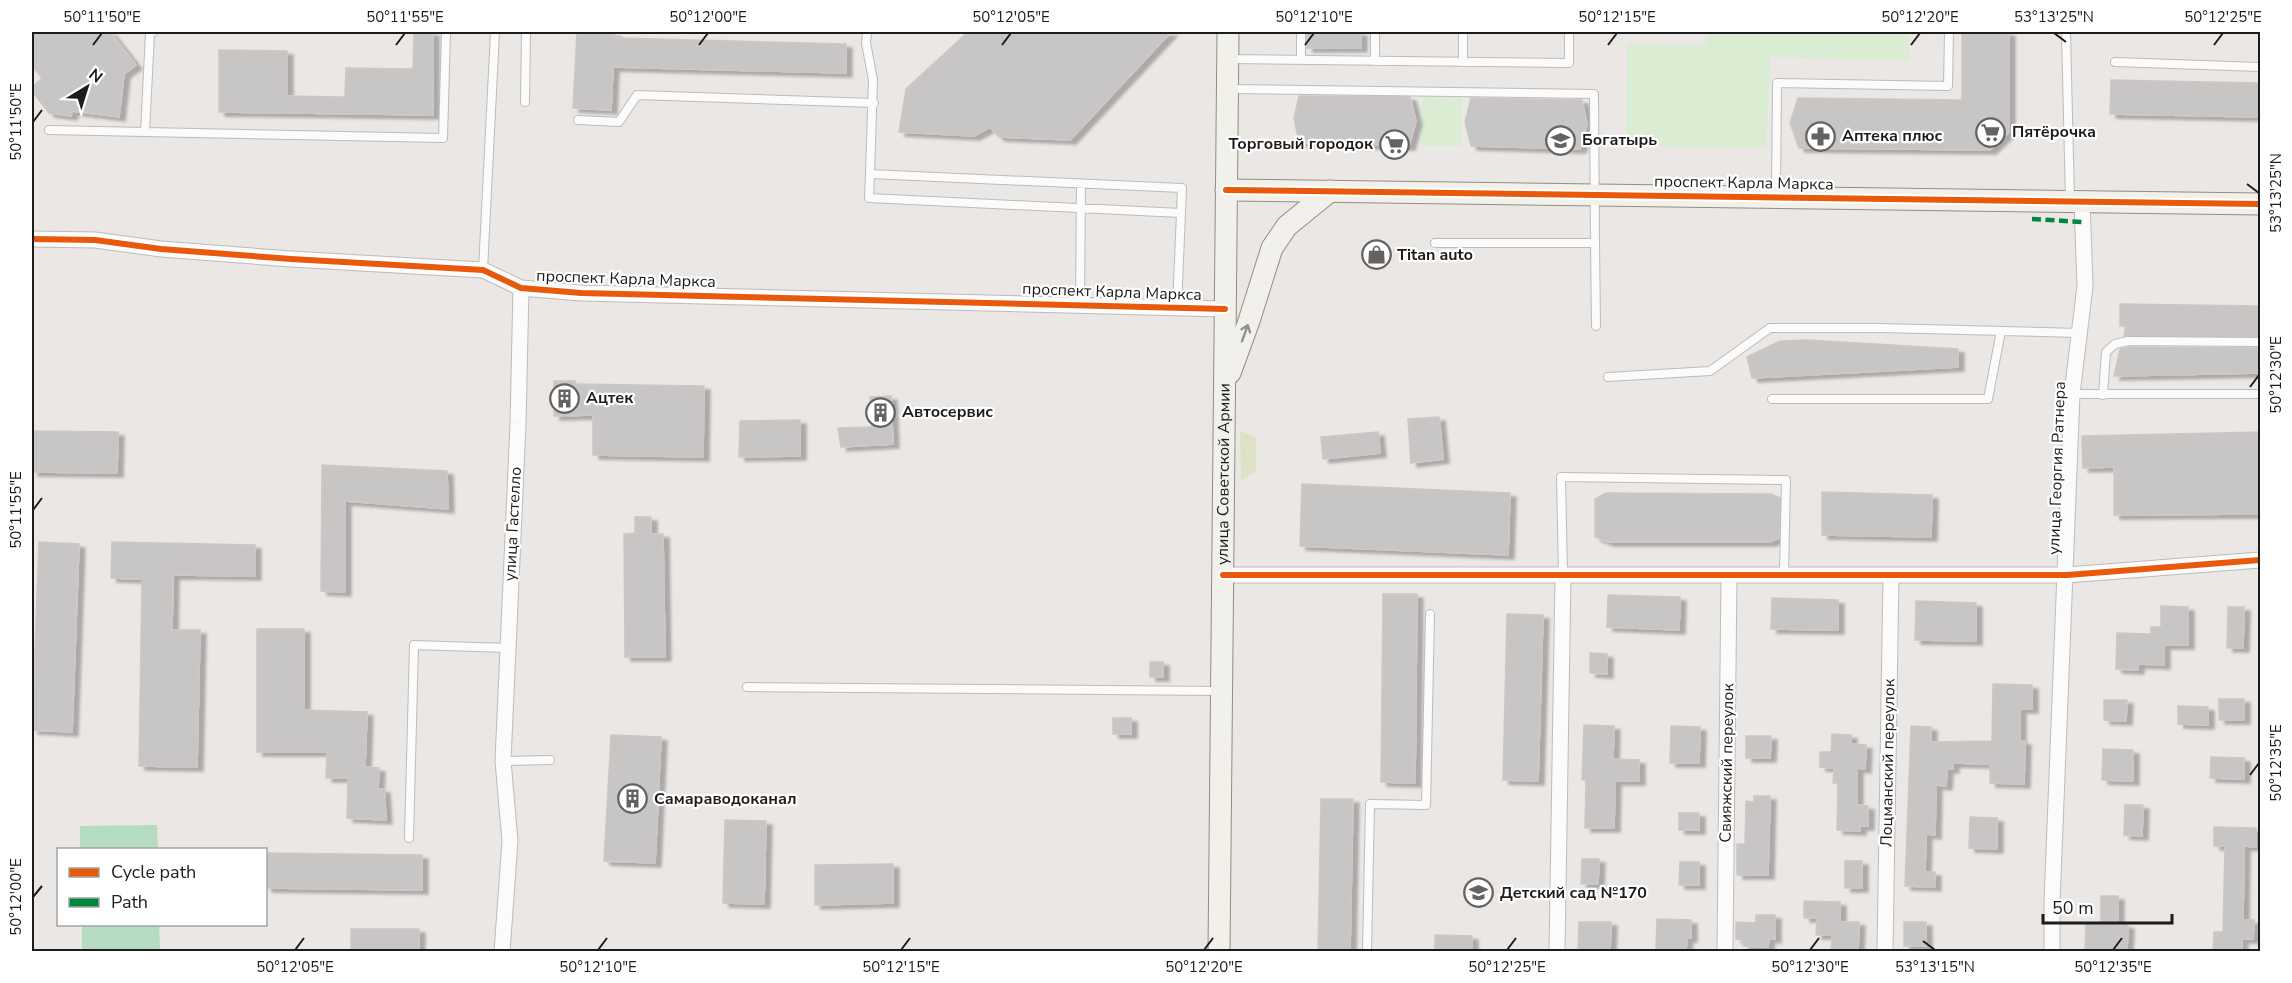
<svg xmlns="http://www.w3.org/2000/svg" width="2292" height="983" viewBox="0 0 2292 983" font-family="'Nunito Sans',sans-serif">
<defs>
<filter id="shadow"><feDropShadow dx="6" dy="4" stdDeviation="1.5" flood-color="#0004"/></filter>
</defs>
<rect width="100%" height="100%" fill="#eae7e5"/>
<path fill="#dee3c7" d="M1240,431L1256,437V471L1241,481Z"/>
<path fill="#daedd3" d="M1707,32H1909V61L1771,57L1766,147L1626,146L1627,44L1706,46Z
M1422,97L1462,98L1461,146H1421Z"/>
<path fill="#b5dbc1" d="M157,825L158,849H80V826Z
M82,925H159L160,951H82Z"/>
<path fill="#c8c5c5" stroke="#cdc8c7" stroke-width="1.5" filter="url(#shadow)" d="M32,32H110L136,65L124,74L119,117L72,111L71,116L49,113L32,91V87L42,78L32,66Z
M414,32H433V115L219,112V50L287,51V96L345,97L346,68L413,69Z
M577,32L615,33V38L846,44V73L613,67L611,110L573,108Z
M968,32H1171L1070,140L999,137L990,127L974,136L899,132L906,89Z
M1307,32H1361V48H1307Z
M1962,32H2009V132L1990,150L1799,148L1790,123L1798,98L1962,100Z
M2111,80L2260,83V117L2110,114Z
M1299,96L1410,97L1416,121L1409,146L1299,143L1294,118Z
M1471,98L1582,100L1587,124L1580,149L1471,146L1465,122Z
M2120,304L2260,306V336H2124L2126,326H2120Z
M1808,340L1958,349V367L1752,378L1747,357L1780,341Z
M2129,347L2260,348V373L2114,376L2120,349Z
M554,381H575V384L704,386L703,457L593,455V415L554,416Z
M891,396L893,444L841,447L838,428L872,427L870,397Z
M1439,417L1443,459L1411,463L1408,419Z
M800,420V456L739,457L740,421Z
M32,431L118,432L117,473L32,472Z
M1378,432L1380,453L1323,459L1321,437Z
M2260,432V514L2114,515V467L2083,468L2082,436Z
M322,465L447,471L448,509L345,501V592L321,591Z
M1302,484L1510,493L1508,555L1300,546Z
M1822,492L1932,495L1931,537L1822,535Z
M1606,493L1771,494L1780,498L1779,538L1770,542H1608L1595,537V499Z
M635,517H651V534H663L665,657H625L624,534L635,533Z
M39,542L79,544L72,732L32,730Z
M112,542L255,545V576L173,575L172,630H200L197,767L139,766L142,579L111,578Z
M1383,594H1417L1415,783L1381,782Z
M1608,595L1680,597L1679,630L1607,627Z
M1772,598L1838,600V630L1771,629Z
M1916,601L1976,603V641L1915,640Z
M2161,606L2188,607V645H2164V665L2138,664V670L2116,669L2117,633L2151,634V627H2161Z
M2228,607H2244L2243,648H2227Z
M1507,614L1543,615L1538,781L1503,780Z
M257,629H304V710L367,712L365,767L379,768L378,789H384L386,820L347,818L348,778H326L327,752H257Z
M1590,653L1607,654V674L1590,673Z
M1150,662H1163V677H1150Z
M1993,684L2032,685V709H2020V741H2025L2024,784L1990,783V764L1953,763V769H1947L1946,786L1936,785L1935,835L1926,834L1925,872H1935V887L1905,886L1911,726L1931,727V742L1992,741Z
M2219,699H2244V720H2219Z
M2104,700H2127L2126,721L2104,720Z
M2178,706L2208,707V725L2178,724Z
M1113,718H1131V734H1113Z
M1584,725L1614,726L1613,759L1639,760V781H1615L1614,828H1585L1586,780H1582Z
M1671,726L1700,727L1699,763H1670Z
M1832,734L1851,735V744L1866,745L1865,769L1857,768V805L1868,806V826H1860V831L1837,830L1838,783H1833L1834,768L1820,767V752H1831Z
M611,735L661,737L655,863L604,861Z
M1746,736H1771L1770,758H1746Z
M2103,749L2133,750V781L2102,780Z
M2211,757L2244,758V779L2210,778Z
M1754,796H1770L1768,875H1737V844H1745L1746,801L1754,802Z
M1321,799H1353L1350,951H1318Z
M2125,805H2143L2142,836L2124,835Z
M1679,813H1699V830H1679Z
M1970,817L1997,818V849L1969,848Z
M725,820L766,821L764,904L723,903Z
M2214,827L2256,828V847L2244,846L2243,920H2254L2253,939H2242V951H2213L2214,932H2223L2225,846H2214Z
M266,853L422,855V890L266,888Z
M1582,859H1599L1598,884H1581Z
M1845,861H1862V888H1845Z
M1680,862H1699V885H1679Z
M893,864V903L815,905V865Z
M2101,896H2118V924L2128,925L2127,951H2085L2086,924H2101Z
M1804,901L1840,902V922H1859L1858,951H1831L1832,935H1816L1817,918H1804Z
M1756,915H1775V939L1769,938L1768,947L1743,946L1744,940L1736,939V922L1756,923Z
M1657,919L1691,920V938H1687L1686,951H1656Z
M1579,922H1611L1610,951H1578Z
M1904,922H1926V946H1904Z
M351,929H419V951H351Z
M1435,935L1472,936V951H1435Z"/>
<g fill="none" stroke-linecap="round" stroke-linejoin="round">
<defs>
<path id="lane" d="M153,32L150,34L145,132L443,138L446,32
M867,32L866,43L873,80L870,174L1182,188L1181,213L869,198L870,174
M1301,32V60
M1375,32V61
M1463,32V62
M2066,32L2070,201
M1229,59L1569,63V32
M2115,62L2260,67
M1228,89L1594,94L1595,243H1435
M525,102L526,32
M578,120L619,122L637,95L874,103
M49,130L145,132
M1776,196L1777,83L1948,86L1949,32
M1595,243L1596,326
M483,270L495,32
M1080,305L1081,184
M1177,307L1181,213
M1608,377L1710,371L1770,328H1881L2079,333
M2072,394H2260
M2103,395L2106,352L2115,344L2128,341L2260,342
M1772,399H1988L2001,331
M1563,575L1561,477L1786,480L1784,575
M747,687L1219,691
M503,761L550,760
M409,838L414,645L508,648
M1367,952L1370,804L1426,805L1430,614"/>
<path id="street" d="M32,239L95,240L161,249L291,259L483,270L521,288L581,293L1225,309
M1223,575H2067L2260,560
M502,952L510,841L503,761L518,424L521,288
M1557,952L1563,575
M1725,952L1729,575
M1885,952L1891,575
M2052,952V903L2072,394L2085,286L2082,201"/>
<g id="secondary">
<path d="M1226,190L2260,204"/>
<path d="M1230,373L1249,321L1272,248L1287,226L1330,191"/>
<path id="s1" d="M1219,952L1228,32"/>
</g>
</defs>
<use href="#lane" stroke="#bdbcbb" stroke-width="10"/>
<use href="#street" stroke="#bdbcbb" stroke-width="17"/>
<use href="#secondary" stroke="#918e80" stroke-width="23"/>
<use href="#lane" stroke="#fcfbfb" stroke-width="8"/>
<use href="#street" stroke="#fcfbfb" stroke-width="15"/>
<use href="#secondary" stroke="#f1f0ea" stroke-width="21"/>
<path stroke="#00873e" stroke-width="4.5" stroke-dasharray="9 4.5" stroke-linecap="butt" d="M2032,219L2082,222"/>
<defs>
<path id="cycleway" d="M1226,190L2260,204
M32,239L95,240L161,249L291,259L483,270L521,288L581,293L1225,309
M1223,575H2067L2260,560"/>
</defs>
<use href="#cycleway" stroke="#fff" stroke-width="10"/>
<use href="#cycleway" stroke="#e8590c" stroke-width="6"/>
</g>
<defs><path id="oneway-shaft" d="M-6 0H5M1.5-3L5.5 0L1.5 3" fill="none" stroke-width="1.6" stroke-linecap="round" stroke-linejoin="round" transform="scale(1.5)"/></defs>
<use stroke="#91918d" href="#oneway-shaft" transform="translate(1245 333) rotate(-70)"/>
<path fill="none" stroke="#1c1c1c" stroke-width="2" d="M2054,33L2066,42M93,45L102,33M396,45L405,33M699,45L708,33M1002,45L1011,33M1305,45L1314,33M1608,45L1617,33M1911,45L1920,33M2214,45L2223,33M33,122L42,110M2247,184L2259,193M2250,387L2259,375M33,510L42,498M2250,775L2259,763M33,897L42,886M1923,941L1935,950M295,950L304,938M598,950L607,938M901,950L910,938M1204,950L1213,938M1507,950L1516,938M1810,950L1819,938M2113,950L2122,938"/>
<defs>
<symbol id="supermarket-ring" viewBox="-11 -11 22 22"><circle r="9.5" fill="#fff" stroke="#646362" stroke-width="1.5"/><path d="M-6-5.5h2.5l.6 2H6L4.5 2H-2.5L-4.4-4H-6ZM-1.5 3.2a1.3 1.3 0 1 0 .1 0ZM3 3.2a1.3 1.3 0 1 0 .1 0Z" fill="#646362"/></symbol>
<symbol id="pharmacy-ring" viewBox="-11 -11 22 22"><circle r="9.5" fill="#fff" stroke="#646362" stroke-width="1.5"/><path d="M-2-6h4v4h4v4h-4v4h-4v-4h-4v-4h4Z" fill="#646362"/></symbol>
<symbol id="school-ring" viewBox="-11 -11 22 22"><circle r="9.5" fill="#fff" stroke="#646362" stroke-width="1.5"/><path d="M0-5L7-2L0 1L-7-2ZM-4 1L0 2.5L4 1V4Q0 6-4 4Z" fill="#646362"/></symbol>
<symbol id="shop-ring" viewBox="-11 -11 22 22"><circle r="9.5" fill="#fff" stroke="#646362" stroke-width="1.5"/><path d="M-5-2.5h2.3a2.7 3.5 0 0 1 5.4 0H5L5.5 6h-11ZM-1.5-2.5h3a1.5 2.3 0 0 0-3 0Z" fill="#646362"/></symbol>
<symbol id="building-ring" viewBox="-11 -11 22 22"><circle r="9.5" fill="#fff" stroke="#646362" stroke-width="1.5"/><path d="M-4-6H4V6H1V3H-1V6H-4ZM-2.5-4.3h1.7v1.8h-1.7ZM.8-4.3h1.7v1.8H.8ZM-2.5-1h1.7V.8h-1.7ZM.8-1h1.7V.8H.8Z" fill="#646362"/></symbol>
</defs>
<g fill-rule="evenodd">
<use href="#supermarket-ring" x="1974" y="116" width="33" height="33"/>
<use href="#pharmacy-ring" x="1804" y="120" width="33" height="33"/>
<use href="#school-ring" x="1544" y="124" width="33" height="33"/>
<use href="#supermarket-ring" x="1378" y="128" width="33" height="33"/>
<use href="#shop-ring" x="1360" y="238" width="33" height="33"/>
<use href="#building-ring" x="548" y="382" width="33" height="33"/>
<use href="#building-ring" x="864" y="396" width="33" height="33"/>
<use href="#building-ring" x="616" y="782" width="33" height="33"/>
<use href="#school-ring" x="1462" y="876" width="33" height="33"/>
</g>
<g text-anchor="middle" dominant-baseline="central" stroke-width="4.5" stroke-linejoin="round" paint-order="stroke">
<g font-size="16" font-weight="bold" fill="#1c1c1c" stroke="#fff" text-anchor="start">
<text x="2012" y="132">Пятёрочка</text>
<text x="1842" y="136">Аптека плюс</text>
<text x="1582" y="140">Богатырь</text>
<text x="1373" y="144" text-anchor="end">Торговый городок</text>
<text x="1397" y="255">Titan auto</text>
<text x="586" y="398">Ацтек</text>
<text x="902" y="412">Автосервис</text>
<text x="654" y="799">Самараводоканал</text>
<text x="1500" y="893">Детский сад №170</text>
</g>
<g font-size="16" fill="#1c1c1c" stroke="#fff">
<text transform="translate(1744 183) rotate(1)">проспект Карла Маркса</text>
<text transform="translate(626 279) rotate(2)">проспект Карла Маркса</text>
<text transform="translate(1112 292) rotate(2)">проспект Карла Маркса</text>
<text transform="translate(2057 468) rotate(-88)">улица Георгия Ратнера</text>
<text stroke="none"><textPath href="#s1" startOffset="478">улица Советской Армии</textPath></text>
<text transform="translate(513 524) rotate(-87)">улица Гастелло</text>
<text transform="translate(1727 763) rotate(-89)">Свияжский переулок</text>
<text transform="translate(1888 763) rotate(-89)">Лоцманский переулок</text>
</g>
</g>
<rect width="2292" height="983" fill="none" stroke="#ffffff" stroke-width="66"/>
<rect x="57" y="848" width="210" height="78" fill="#ffffff" stroke="#a4a4a4" stroke-width="1.5"/>
<rect x="69" y="868" width="30" height="9" fill="#e8590c" stroke="#a4a4a4" stroke-width="1.5"/>
<text x="111" y="878" font-size="18" fill="#1c1c1c">Cycle path</text>
<rect x="69" y="898" width="30" height="9" fill="#00873e" stroke="#a4a4a4" stroke-width="1.5"/>
<text x="111" y="908" font-size="18" fill="#1c1c1c">Path</text>
<g transform="translate(87 87) rotate(38)" stroke="#ffffff" stroke-width="4.5" paint-order="stroke">
<path d="M0-4.5L10 22L0 15L-10 22Z" fill="#1c1c1c"/>
<text y="-9" font-size="16" font-weight="bold" text-anchor="middle" fill="#1c1c1c">N</text>
</g>
<path d="M2043 914v9h129v-9" fill="none" stroke="#1c1c1c" stroke-width="3"/>
<text x="2052" y="914" font-size="18" fill="#1c1c1c" stroke="#ffffff" stroke-width="4.5" paint-order="stroke">50 m</text>
<rect x="33" y="33" width="2226" height="917" fill="none" stroke="#1c1c1c" stroke-width="2"/>
<g font-size="15" text-anchor="middle" fill="#1c1c1c">
<text x="102" y="22">50°11'50"E</text>
<text x="405" y="22">50°11'55"E</text>
<text x="708" y="22">50°12'00"E</text>
<text x="1011" y="22">50°12'05"E</text>
<text x="1314" y="22">50°12'10"E</text>
<text x="1617" y="22">50°12'15"E</text>
<text x="1920" y="22">50°12'20"E</text>
<text x="2054" y="22">53°13'25"N</text>
<text x="2223" y="22">50°12'25"E</text>
<text transform="translate(16 122) rotate(-90)" y="5">50°11'50"E</text>
<text transform="translate(2276 193) rotate(-90)" y="5">53°13'25"N</text>
<text transform="translate(2276 375) rotate(-90)" y="5">50°12'30"E</text>
<text transform="translate(16 510) rotate(-90)" y="5">50°11'55"E</text>
<text transform="translate(2276 763) rotate(-90)" y="5">50°12'35"E</text>
<text transform="translate(16 897) rotate(-90)" y="5">50°12'00"E</text>
<text x="295" y="972">50°12'05"E</text>
<text x="598" y="972">50°12'10"E</text>
<text x="901" y="972">50°12'15"E</text>
<text x="1204" y="972">50°12'20"E</text>
<text x="1507" y="972">50°12'25"E</text>
<text x="1810" y="972">50°12'30"E</text>
<text x="1935" y="972">53°13'15"N</text>
<text x="2113" y="972">50°12'35"E</text>
</g>
</svg>
